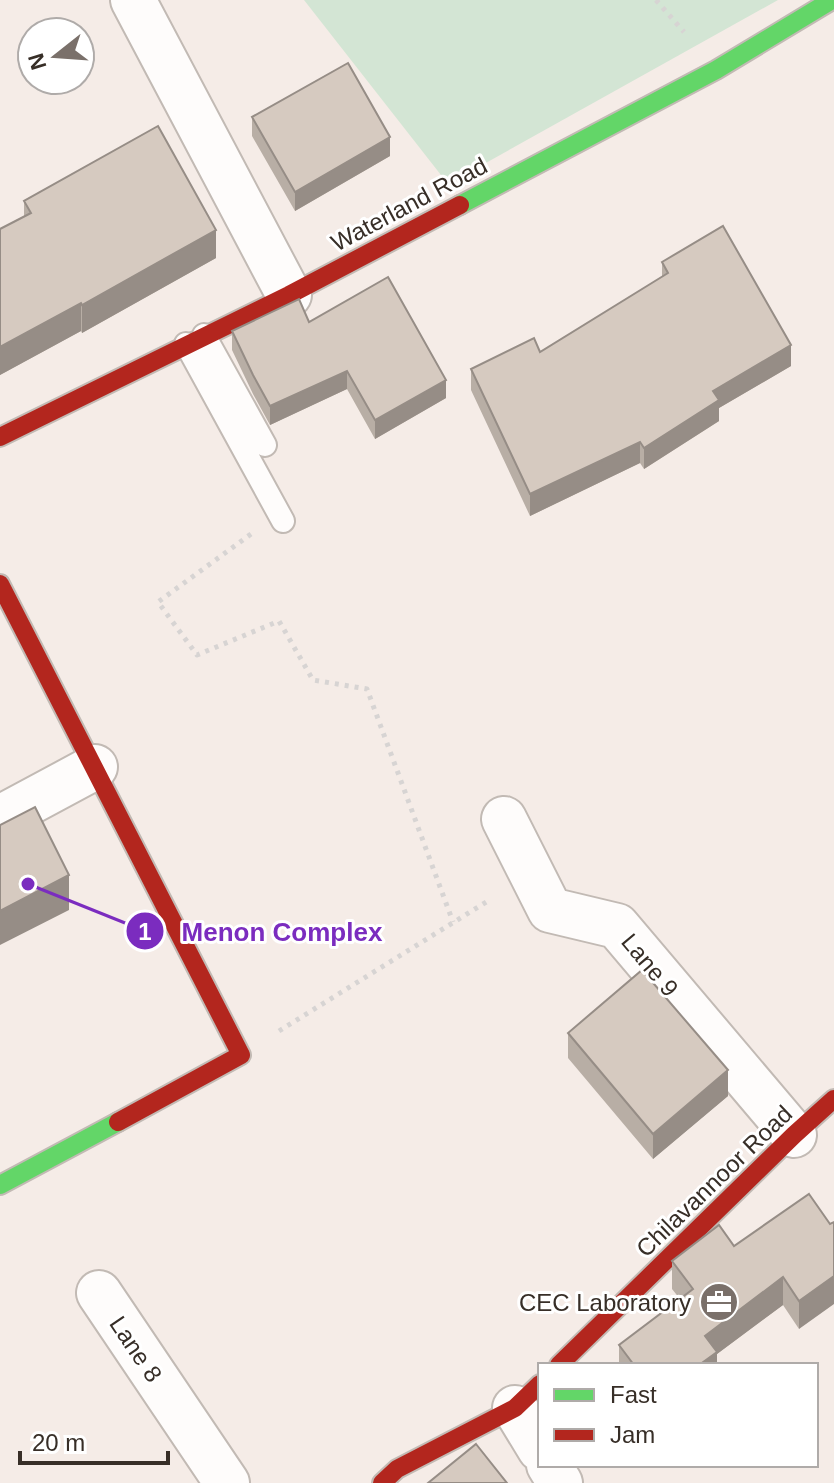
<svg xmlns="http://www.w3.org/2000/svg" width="834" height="1483" viewBox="0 0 834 1483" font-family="Helvetica,sans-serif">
<rect width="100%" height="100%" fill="#f5ece7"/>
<path fill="#d3e5d4" d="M304,0H778L448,184Z"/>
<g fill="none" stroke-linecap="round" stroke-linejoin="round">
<defs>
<path id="lane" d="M204,335L265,445
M186,344L283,521"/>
<path id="street" d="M133,0L289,295
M0,818L95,767
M504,819L550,910L617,926L794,1135
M99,1293L227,1483
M515,1408L540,1449
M549,1465L560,1483"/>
<path id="fast" d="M460,205L716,70L832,0
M0,1185L118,1122"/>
<path id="jam" d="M0,437L289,295L460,205
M0,584L241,1055L118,1122
M559,1365L794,1135L834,1099
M382,1483L397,1469L515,1408L540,1384"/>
</defs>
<use href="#lane" stroke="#c2bab4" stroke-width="26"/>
<use href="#street" stroke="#c2bab4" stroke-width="48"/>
<use href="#fast" stroke="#c2bab4" stroke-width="22"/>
<use href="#jam" stroke="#c2bab4" stroke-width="22"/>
<path stroke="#d7d4d3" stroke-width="5" stroke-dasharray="4 6" stroke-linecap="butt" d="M656,0L684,32
M251,534L158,602L197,655L279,621L313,680L367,689L453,922
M279,1031L491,899"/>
<use href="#lane" stroke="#fefcfb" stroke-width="22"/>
<use href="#street" stroke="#fefcfb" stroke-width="44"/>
<use href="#fast" stroke="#63d668" stroke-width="18"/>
<use href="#jam" stroke="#b3261e" stroke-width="18"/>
</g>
<path fill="#b8aea5" d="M252,117L390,156L295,211L252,136Z
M24,201L216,258L82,333L81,331L0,375V229L24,216Z
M662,262L791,366L719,408V421L644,469L640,463L530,516L471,390V369L540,352L662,277Z
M309,322L446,398L375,439L347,389L270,425L253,394L232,350V331Z
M568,1033L728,1096L653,1159L568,1058Z
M809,1194L799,1329L783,1305L717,1354V1365H619V1345L680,1299L672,1289V1261L734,1246Z"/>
<path fill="#968d86" d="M390,137V156L295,211V192Z
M216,230V258L82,333V305Z
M81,303V331L0,375V347Z
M791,345V366L719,408V421L644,469V448L713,391Z
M347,371V389L270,425V406Z
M446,380V398L375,439V420Z
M640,442V463L530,516V494Z
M69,875V910L0,945V911Z
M728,1070V1096L653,1159V1134Z
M834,1276V1304L799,1329V1301Z
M783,1277V1305L717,1354V1365H699L705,1336Z"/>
<path fill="#d6cac0" stroke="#968d86" stroke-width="2" d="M348,63L390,137L295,192L252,117Z
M158,126L216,230L82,305L81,303L0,347V229L31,213L24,201Z
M723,226L791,345L713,391L719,400L644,448L640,442L530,494L471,369L534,338L540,352L668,273L662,262Z
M388,277L446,380L375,420L347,371L270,406L253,375L232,331L299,299L309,322Z
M35,807L69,875L0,911V825Z
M642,970L728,1070L653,1134L568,1033Z
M809,1194L830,1224L834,1222V1276L799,1301L783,1277L705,1336L717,1352L699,1365H634L619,1345L693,1289L672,1261L719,1225L734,1246Z
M476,1444L507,1483H428Z"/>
<defs>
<symbol id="office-disc" viewBox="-11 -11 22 22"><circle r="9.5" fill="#7a706a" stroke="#fff"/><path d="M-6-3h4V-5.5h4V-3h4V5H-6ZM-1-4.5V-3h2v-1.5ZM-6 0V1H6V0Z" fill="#fff"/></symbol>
</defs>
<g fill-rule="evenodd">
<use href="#office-disc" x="697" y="1280" width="44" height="44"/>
</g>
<g text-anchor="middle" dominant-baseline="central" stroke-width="6" stroke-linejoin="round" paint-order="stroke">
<g font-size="24" fill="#372e27" stroke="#fff">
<text transform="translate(409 204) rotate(-28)">Waterland Road</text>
<text transform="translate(650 965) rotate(50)">Lane 9</text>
<text transform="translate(714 1181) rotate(-44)">Chilavannoor Road</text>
<text transform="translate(136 1349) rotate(56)">Lane 8</text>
</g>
<g font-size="24" fill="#372e27" stroke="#fff" text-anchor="end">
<text x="691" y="1302">CEC Laboratory</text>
</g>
</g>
<path fill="none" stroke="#7b2cbf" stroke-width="3" d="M28 884L145 931"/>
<g fill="#7b2cbf" stroke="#fff" stroke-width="3">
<circle cx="28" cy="884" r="8"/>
<circle cx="145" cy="931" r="20"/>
</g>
<g font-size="24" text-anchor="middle" font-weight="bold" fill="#fff">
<text x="145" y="940">1</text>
</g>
<g font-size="26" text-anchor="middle" font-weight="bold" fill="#7b2cbf" stroke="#fff" stroke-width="6" stroke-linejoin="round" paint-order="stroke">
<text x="282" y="941">Menon Complex</text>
</g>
<rect x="538" y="1363" width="280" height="104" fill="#ffffff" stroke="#afaba9" stroke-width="2"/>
<rect x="554" y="1389" width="40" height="12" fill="#63d668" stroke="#afaba9" stroke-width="2"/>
<text x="610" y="1403" font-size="24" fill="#372e27">Fast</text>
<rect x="554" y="1429" width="40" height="12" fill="#b3261e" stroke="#afaba9" stroke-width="2"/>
<text x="610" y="1443" font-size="24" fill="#372e27">Jam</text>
<g transform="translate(56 56) rotate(253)"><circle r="38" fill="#ffffff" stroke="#afaba9" stroke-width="2"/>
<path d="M0-6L14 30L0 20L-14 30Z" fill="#7a706a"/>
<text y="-12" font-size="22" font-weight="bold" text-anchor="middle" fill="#372e27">N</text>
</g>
<path d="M20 1451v12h148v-12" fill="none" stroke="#372e27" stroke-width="4"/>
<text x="32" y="1451" font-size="24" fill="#372e27" stroke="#ffffff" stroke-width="6" paint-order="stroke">20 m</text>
</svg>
